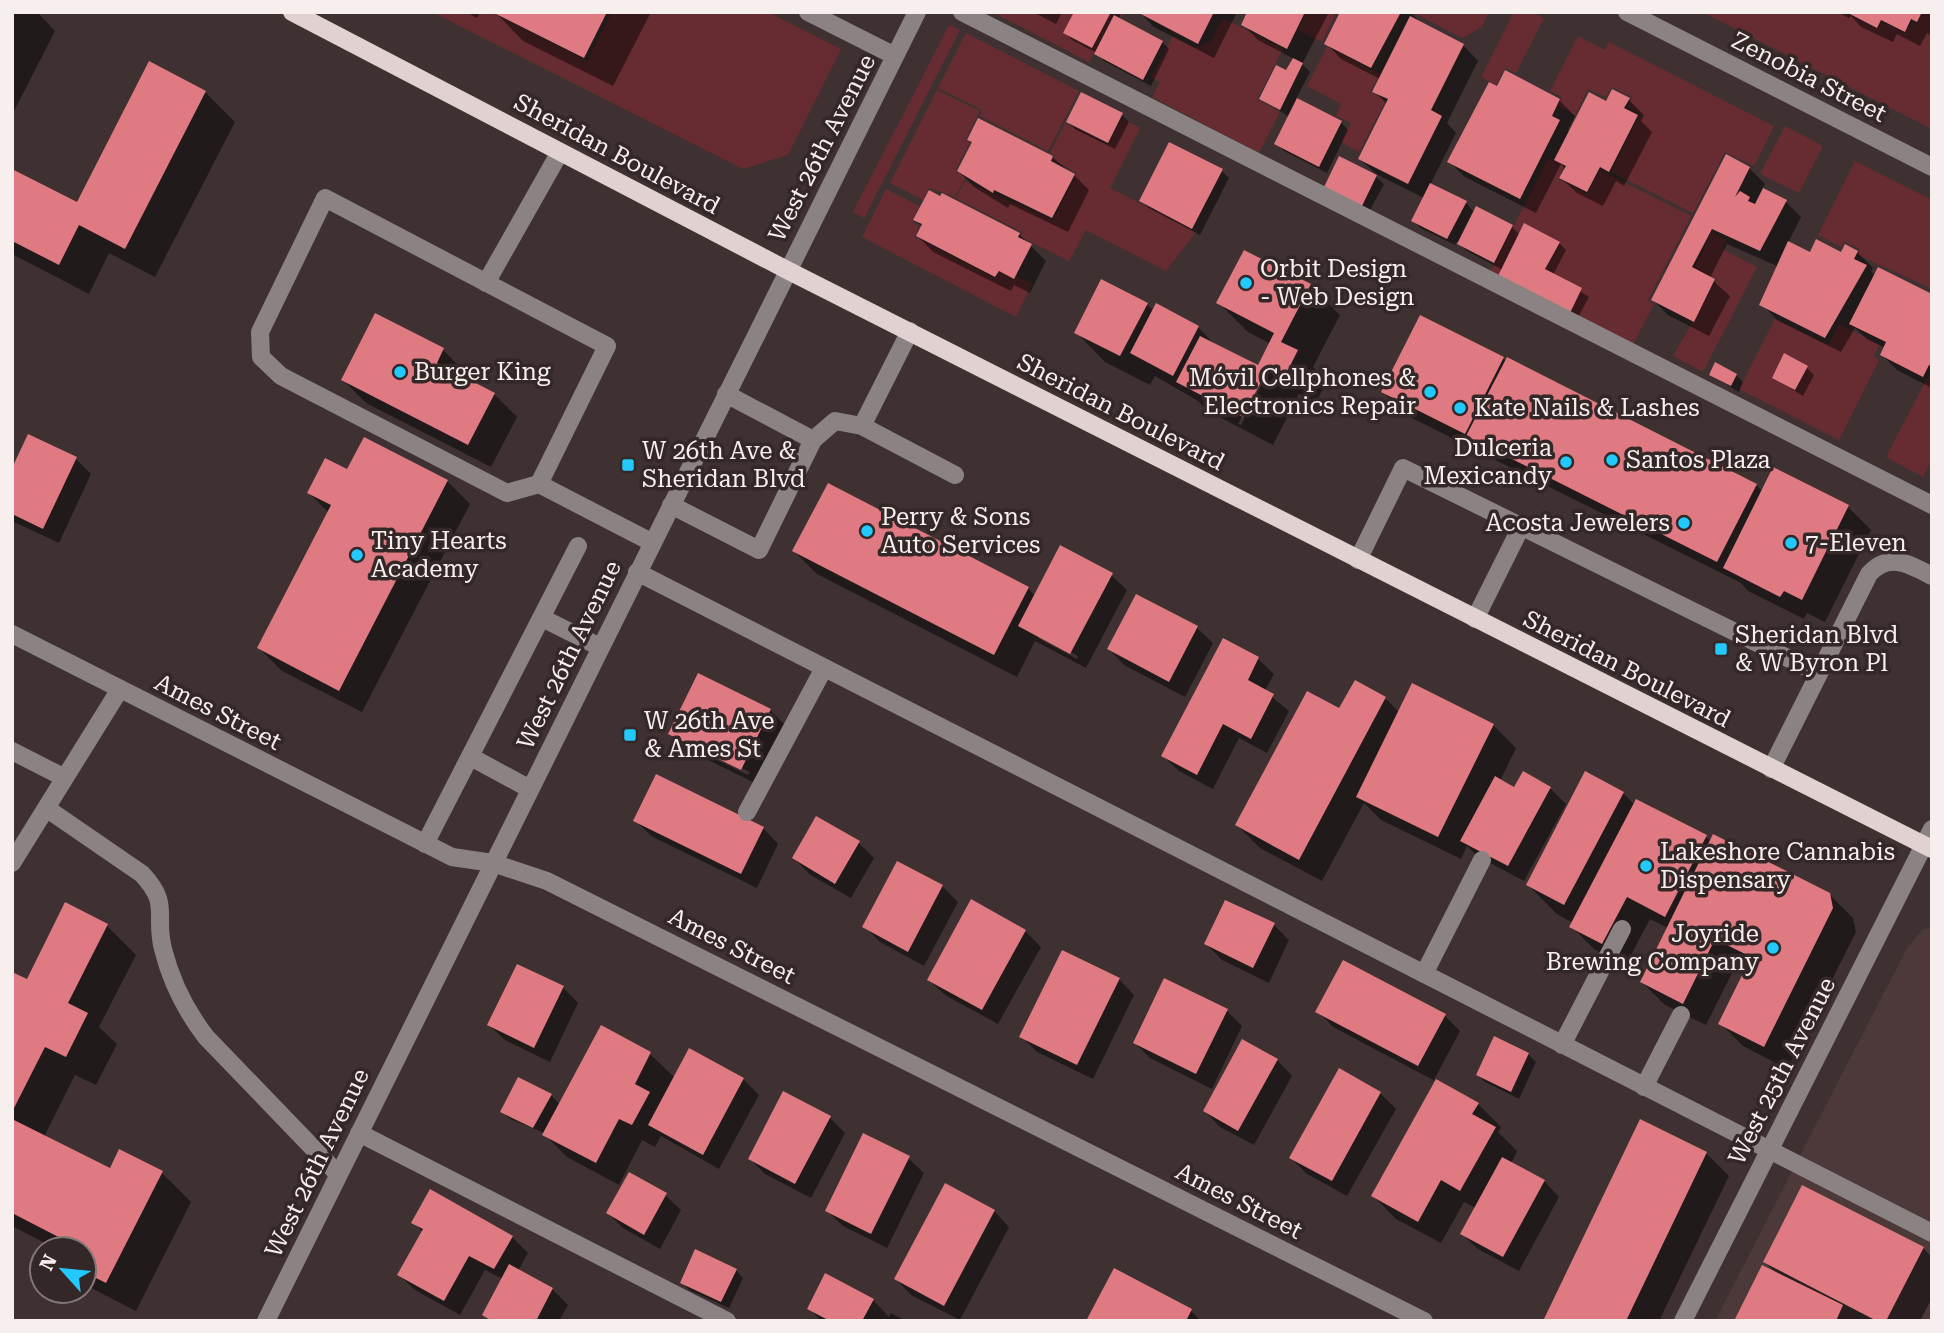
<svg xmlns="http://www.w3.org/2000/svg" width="1944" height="1333" viewBox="0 0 1944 1333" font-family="'Roboto Serif',serif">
<rect width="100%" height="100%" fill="#3f3131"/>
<path fill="#4d393a" d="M1932,928V1321H1715L1907,948L1923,929Z"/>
<path fill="#662c31" d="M432,12H490L587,61L612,12H768L841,49L788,155L743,169Z
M992,12H1124L1122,17L1114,13L1089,62Z
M1307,12H1336L1322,42L1298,30Z
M1412,12H1489L1482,27L1462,38Z
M1514,12H1532L1544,18L1516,73L1505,68L1496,85L1481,77Z
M1702,12H1844L1878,29L1882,22L1905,33L1912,22L1917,24L1923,12H1932V125L1930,128Z
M1223,18L1283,49L1257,99L1280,112L1259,153L1152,97L1160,82L1151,77L1173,36L1195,48L1210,42Z
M949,25L960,30L864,218L853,212Z
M966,33L1079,91L1048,151L980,116L982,110L938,88Z
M1578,36L1605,50L1609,42L1774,126L1754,166L1725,152L1693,213L1611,172L1640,114L1628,107L1632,97L1612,87L1606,97L1588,89L1575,115L1558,106L1562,97L1550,91Z
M1327,47L1380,74L1370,92L1386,100L1359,152L1341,142L1351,123L1336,116L1341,104L1307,86Z
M937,90L980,111L965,140L970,142L955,171L966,177L955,197L929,188L923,200L890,183Z
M1122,118L1140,128L1110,188L1196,232L1166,271L1086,230L1069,261L1021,237L1022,232L956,198L965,181L1053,220L1077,173L1053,160L1055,156L1050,153L1065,123L1108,145Z
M1785,126L1823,146L1799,193L1760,174Z
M1548,158L1564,166L1558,179L1587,194L1600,170L1691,216L1648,300L1654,304L1631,348L1489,275Z
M1855,161L1932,200V289L1858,255L1860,249L1844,242L1841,247L1818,235Z
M886,189L919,206L912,222L919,226L915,237L996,279L999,272L1014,280L1016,276L1032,284L1016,317L862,237Z
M1712,232L1727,240L1722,249L1757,267L1703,372L1673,356L1717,279L1695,267Z
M1775,319L1828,345L1839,324L1880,345L1873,356L1879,360L1839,440L1739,389Z
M1932,369V459L1923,477L1886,457Z"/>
<path fill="#0007" fill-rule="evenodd" d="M12,12H37L55,31L12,115Z
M466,12H480L477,18Z
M495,12H651L613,86L523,41Z
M1033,12H1062L1056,24Z
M1076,12H1121L1119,19L1162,42L1169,49L1151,86L1104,61L1097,53L1072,40L1065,32Z
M1139,12H1237L1214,58L1154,27Z
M1249,12H1329L1302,64L1310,72L1296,99L1341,122L1348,130L1327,173L1284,151L1276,143L1289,117L1261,98L1287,73L1294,59L1258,40L1243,24Z
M1342,12H1410L1419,21L1463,45L1478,61L1447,123L1456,133L1430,185L1466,203L1475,213L1512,227L1520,235L1559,243L1566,250L1553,275L1589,297L1577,319L1503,270L1467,251L1457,242L1455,245L1420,228L1413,220L1424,198L1376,174L1360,159L1387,104L1374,91L1380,79L1341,59L1326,43Z
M1837,12H1932V36L1927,33L1920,46L1897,34L1893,42L1861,27L1851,16L1849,18Z
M150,64L205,92L235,122L155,277L109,253L89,294L12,254V171L78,204Z
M1559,100L1575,116L1568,130L1570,133L1607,103L1629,100L1644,115L1641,121L1652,132L1624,186L1616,181L1603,206L1577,193L1561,178L1566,169L1561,164L1536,213L1465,177L1450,162Z
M1122,115L1129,122L1115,149L1075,129L1068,122Z
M969,139L1052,157L1074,175L1089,190L1068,232L1010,204L1008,208L974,187L959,171L973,143Z
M1727,157L1749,168L1765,184L1762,189L1786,202L1801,217L1788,243L1811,254L1857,252L1873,268L1871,271L1875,276L1932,296V388L1897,370L1882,355L1885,348L1867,339L1855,328L1841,352L1777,320L1762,304L1777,266L1727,244L1710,278L1730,296L1709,336L1668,315L1653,300Z
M1222,171L1229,178L1200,235L1149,208L1141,201Z
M1376,177L1384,184L1369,212L1333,194Z
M915,220L1019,234L1046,261L1030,293L1014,285L1011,291L933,252L918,236L923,227Z
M1244,252L1310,286L1340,315L1313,367L1327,381L1316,402L1299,394L1273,445L1208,411L1198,401L1155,376L1150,385L1105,362L1076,332L1102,282L1147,305L1154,311L1198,327L1217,347L1258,368L1271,344L1248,332L1219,303ZM1260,380H1264L1241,425L1238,424Z
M376,315L443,350L466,373L463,379L494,394L517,417L491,467L366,403L343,380Z
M1503,359L1756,485L1763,492L1774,469L1848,507L1871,530L1825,622L1807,613L1804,619L1748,591L1741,583L1406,415L1383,392Z
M1807,368L1814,375L1803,396L1774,378Z
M1711,375H1736L1743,382L1739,392Z
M76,459L91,474L59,543L12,521V472Z
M348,472L447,481L470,504L362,712L282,671L259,648L329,513L309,493Z
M794,551L1028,588L1035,596L1111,575L1127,590L1086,668L1035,641L1017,677L817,574ZM1038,634L1078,656L1077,659L1038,638Z
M1137,596L1197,628L1213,643L1185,697L1124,665L1109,649Z
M1223,641L1258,659L1274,674L1265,691L1289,711L1267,753L1239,738L1213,789L1179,771L1163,756Z
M699,675L770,710L786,726L757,784L686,749L670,733ZM686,741L750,772L748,775L686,745Z
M1355,682L1385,698L1400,713L1493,725L1516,748L1500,781L1515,789L1523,774L1550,788L1566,804L1524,881L1477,856L1467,846L1461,859L1381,820L1364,803L1322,881L1260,848L1237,825L1340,710Z
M1623,793L1635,805L1829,894L1853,918L1856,932L1787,1069L1743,1046L1720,1023L1748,966L1738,961L1706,1025L1665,1005L1642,982L1668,928L1650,919L1625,966L1594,949L1572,927L1573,923L1557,914L1528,885Z
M635,820L763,828L778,844L757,888L651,836Z
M859,843L874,858L851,898L809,874L794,858Z
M898,863L942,886L958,902L924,966L880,942L865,927Z
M971,902L1025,931L1041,947L998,1024L945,995L929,980Z
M1274,925L1289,940L1269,983L1222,960L1206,944Z
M107,926L136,955L99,1027L117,1044L96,1085L75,1075L44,1137L110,1171L162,1173L191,1202L136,1311L93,1289L84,1281V1249H57L12,1226V974L27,981Z
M1119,979L1134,995L1093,1079L1037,1052L1021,1036Z
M563,987L578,1003L550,1062L505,1040L489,1025Z
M1227,1011L1242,1026L1212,1089L1150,1058L1135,1043Z
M1318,1011L1445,1016L1460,1031L1434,1080L1478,1104L1501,1127L1498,1132L1517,1151L1511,1164L1544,1181L1559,1197L1519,1271L1478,1249L1462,1234L1476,1208L1464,1202L1441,1243L1396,1219L1373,1196L1437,1082L1333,1027Z
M601,1028L650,1054L675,1078L743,1079L759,1095L719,1169L661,1136L655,1147L642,1140L619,1185L567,1157L542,1132L510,1119L503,1111L551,1095L560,1105Z
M1495,1038L1528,1054L1536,1062L1519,1099L1485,1082L1478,1075Z
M1277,1060L1292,1076L1254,1145L1220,1127L1205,1111Z
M1380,1093L1396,1109L1347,1196L1307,1174L1291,1158Z
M829,1117L845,1133L811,1198L765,1174L750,1159Z
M1706,1153L1729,1176L1659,1321H1548Z
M908,1158L924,1173L887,1248L843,1226L827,1211Z
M665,1195L681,1210L660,1249L623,1228L608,1213Z
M994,1211L1009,1227L960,1320L911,1295L896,1279Z
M413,1222L512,1237L528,1253L518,1271L552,1289L568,1305L559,1321H490L484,1315L503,1279L485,1270L460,1315L415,1290L399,1275L423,1232Z
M1923,1248L1932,1257V1298L1920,1321H1736L1776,1273L1765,1262Z
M736,1270L743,1278L729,1308L689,1290L682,1282Z
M873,1300L889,1317L891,1313L906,1321H821L809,1308Z
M1191,1311L1201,1321H1088Z"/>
<path fill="#df7a82" d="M492,12H607L584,58Z
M1074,12H1111L1092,48L1063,33Z
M1137,12H1214L1198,44Z
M1247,12H1305L1287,49L1241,25Z
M1340,12H1401L1371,68L1324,44Z
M1846,12H1922L1917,22L1911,19L1905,32L1881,20L1877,28Z
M1114,15L1163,41L1143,80L1094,54Z
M1410,16L1464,44L1431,110L1442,116L1408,184L1358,159L1388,99L1372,92Z
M1293,58L1303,63L1280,110L1259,99L1276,65L1286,70Z
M149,61L206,91L125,249L79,225L59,265L12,241V169L77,202Z
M1505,70L1560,99L1552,116L1560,120L1520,199L1447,162L1489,82L1497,86Z
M1612,89L1630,98L1624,108L1638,115L1609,172L1600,167L1587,192L1559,178L1566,166L1554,160L1589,92L1606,101Z
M1081,92L1123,113L1108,143L1066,122Z
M1297,98L1342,121L1319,167L1274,144Z
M978,118L1053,156L1051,161L1075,174L1052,218L994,190L993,193L957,171L972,142L967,140Z
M1169,142L1223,169L1192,229L1139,201Z
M1726,154L1750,167L1735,197L1740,191L1750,197L1748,201L1755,204L1763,188L1787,200L1760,251L1712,229L1692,267L1715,279L1694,322L1651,300Z
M1339,156L1377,175L1362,206L1324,187Z
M1430,183L1467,201L1447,239L1411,221Z
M929,190L940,196L942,193L1020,233L1018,237L1032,244L1014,279L999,271L995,277L916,236L922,224L913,220Z
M1476,206L1513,225L1494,263L1457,244Z
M1524,223L1560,242L1545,269L1582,288L1570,313L1498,276Z
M1816,239L1841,252L1845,244L1858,251L1854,259L1867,265L1825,338L1759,305L1788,241L1810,252Z
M1244,250L1311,284L1281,342L1298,350L1286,374L1269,366L1243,417L1176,382L1200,336L1258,365L1274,333L1216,303Z
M1878,267L1932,294V366L1929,365L1923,377L1880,355L1886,342L1849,324Z
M1101,279L1148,303L1120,356L1074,333Z
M1156,303L1199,326L1173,376L1130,353Z
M375,313L444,348L437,363L495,393L468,445L341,380Z
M1420,315L1504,357L1465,434L1381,392Z
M1784,353L1808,366L1795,390L1772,378Z
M1507,357L1757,484L1717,562L1466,436Z
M1715,362L1737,374L1731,386L1709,375Z
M28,434L77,457L43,529L12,514V468Z
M364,437L448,480L339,691L257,648L331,505L307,493L325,458L347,469Z
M1773,467L1849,505L1802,600L1784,591L1780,597L1723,568Z
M828,483L1029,587L994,655L792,551Z
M1060,545L1113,573L1070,654L1018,626Z
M1136,594L1198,626L1169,682L1107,649Z
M1223,638L1259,657L1248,680L1274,694L1251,739L1223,724L1197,775L1161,756Z
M698,673L771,709L741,770L668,734Z
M1355,680L1386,697L1299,860L1235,825L1307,691L1339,708Z
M1412,683L1494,724L1438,837L1356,797Z
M1523,771L1551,787L1508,866L1460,841L1495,776L1514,787Z
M1585,771L1624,792L1564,905L1526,885Z
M656,774L764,827L741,874L633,821Z
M1636,799L1707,835L1665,917L1627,897L1602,944L1569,927Z
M816,816L860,841L835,884L792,858Z
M1713,834L1830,893L1833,908L1764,1047L1718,1024L1751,957L1715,939L1683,1004L1640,982Z
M897,861L943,885L908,952L862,927Z
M971,899L1026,930L982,1010L927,980Z
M1225,900L1275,923L1253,968L1204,944Z
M65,902L108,924L68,1003L88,1013L66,1057L45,1047L12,1112V972L27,979Z
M1062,950L1120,978L1077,1065L1019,1037Z
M1343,960L1446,1014L1418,1066L1315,1012Z
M517,964L564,986L534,1048L487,1025Z
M1164,978L1228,1009L1196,1074L1133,1043Z
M601,1025L651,1052L635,1084L650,1092L632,1125L619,1119L596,1163L542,1135Z
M1494,1036L1529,1053L1511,1092L1476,1075Z
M1242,1039L1278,1059L1238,1131L1203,1111Z
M689,1048L744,1078L703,1155L648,1125Z
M1339,1068L1381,1092L1332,1181L1289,1158Z
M518,1077L552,1094L533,1128L500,1112Z
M1436,1079L1479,1103L1472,1114L1496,1127L1460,1191L1441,1180L1418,1222L1371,1196Z
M783,1091L831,1116L795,1184L748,1159Z
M12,1119L110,1168L119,1149L163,1171L106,1283L84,1272V1249H67L70,1243L12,1213Z
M1640,1119L1707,1152L1626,1321H1547L1544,1319Z
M863,1133L910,1156L871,1234L825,1211Z
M1502,1157L1545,1180L1503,1257L1460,1234Z
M629,1172L667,1193L644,1235L606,1213Z
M945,1183L995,1210L944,1306L894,1279Z
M1802,1185L1924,1247L1886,1321H1877L1763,1262Z
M430,1189L513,1236L494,1269L469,1256L444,1301L397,1275L423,1229L411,1223Z
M695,1249L737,1269L721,1302L680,1283Z
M509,1264L553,1288L536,1321H492L482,1315Z
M1762,1265L1843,1305L1836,1321H1734Z
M1114,1268L1192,1309L1186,1321H1086Z
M825,1273L874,1299L862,1321H830L807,1309Z"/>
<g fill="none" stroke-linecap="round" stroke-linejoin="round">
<path stroke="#8b8383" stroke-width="18" d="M808,12L895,56
M962,12L1932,505
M1627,12L1932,167
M486,283L560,152
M726,394L813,440
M862,426L910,331
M539,484L607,346L325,198L260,332L261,357L281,376L507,493L539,484L653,543
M671,505L759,550L813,440L835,421L862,426L955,475
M1358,560L1403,468L1818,673
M637,572L1932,1233
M542,618L600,647
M1475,619L1521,527
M12,634L452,857L493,863L547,881L1424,1321
M12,751L65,778
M471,757L530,789
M1771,769L1869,574C1889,552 1909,564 1932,576
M46,808L142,874C171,905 154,914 163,949C171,981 186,1011 206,1037L338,1174
M747,812L824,668
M425,844L578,546
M12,863L120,689
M1424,974L1482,860
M1562,1045L1622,929
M1644,1087L1681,1015
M359,1133L727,1321
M266,1321L917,12
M1683,1321L1932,829"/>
<path stroke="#e1d1d1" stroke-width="18" d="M292,12L787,270L1932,849"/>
</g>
<g fill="#21c9fd" stroke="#342727" stroke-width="2.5">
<circle cx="1246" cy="283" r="7"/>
<circle cx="400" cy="372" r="7"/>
<circle cx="1430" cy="392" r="7"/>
<circle cx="1460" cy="408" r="7"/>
<circle cx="1612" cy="460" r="7"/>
<circle cx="1566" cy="462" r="7"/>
<rect x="621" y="458" width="14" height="14" rx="3.5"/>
<circle cx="1684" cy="523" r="7"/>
<circle cx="867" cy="531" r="7"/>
<circle cx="1791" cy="543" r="7"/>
<circle cx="357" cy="555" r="7"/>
<rect x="1714" y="642" width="14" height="14" rx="3.5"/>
<rect x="623" y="728" width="14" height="14" rx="3.5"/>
<circle cx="1646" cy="866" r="7"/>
<circle cx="1773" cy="948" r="7"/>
</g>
<g text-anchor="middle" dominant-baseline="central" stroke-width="7" stroke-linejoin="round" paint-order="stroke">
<g font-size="24" fill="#f7eeee" stroke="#342727">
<text transform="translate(1809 77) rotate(27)">Zenobia Street</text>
<text transform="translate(822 148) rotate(-63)">West 26th Avenue</text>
<text transform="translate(617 154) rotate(28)">Sheridan Boulevard</text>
<text transform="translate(1121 412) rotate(27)">Sheridan Boulevard</text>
<text transform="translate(569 655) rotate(-64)">West 26th Avenue</text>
<text transform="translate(1627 669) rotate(27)">Sheridan Boulevard</text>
<text transform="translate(218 712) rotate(27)">Ames Street</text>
<text transform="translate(732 946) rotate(27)">Ames Street</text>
<text transform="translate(1782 1071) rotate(-63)">West 25th Avenue</text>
<text transform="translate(317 1163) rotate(-64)">West 26th Avenue</text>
<text transform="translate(1239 1201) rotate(27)">Ames Street</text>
</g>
<g font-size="24" fill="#f7eeee" stroke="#342727" text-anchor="start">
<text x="1260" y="269">Orbit Design<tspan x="1260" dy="28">- Web Design</tspan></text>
<text x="414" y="372">Burger King</text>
<text x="1416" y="378" text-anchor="end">Móvil Cellphones &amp;<tspan x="1416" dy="28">Electronics Repair</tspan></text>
<text x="1474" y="408">Kate Nails &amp; Lashes</text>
<text x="1552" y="448" text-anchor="end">Dulceria<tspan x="1552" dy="28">Mexicandy</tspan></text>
<text x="642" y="451">W 26th Ave &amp;<tspan x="642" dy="28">Sheridan Blvd</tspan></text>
<text x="1626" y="460">Santos Plaza</text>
<text x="881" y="517">Perry &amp; Sons<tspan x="881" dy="28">Auto Services</tspan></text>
<text x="1670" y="523" text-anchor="end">Acosta Jewelers</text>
<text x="371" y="541">Tiny Hearts<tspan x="371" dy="28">Academy</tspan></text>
<text x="1805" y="543">7-Eleven</text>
<text x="1735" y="635">Sheridan Blvd<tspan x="1735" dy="28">&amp; W Byron Pl</tspan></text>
<text x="644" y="721">W 26th Ave<tspan x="644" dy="28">&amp; Ames St</tspan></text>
<text x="1660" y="852">Lakeshore Cannabis<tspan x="1660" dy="28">Dispensary</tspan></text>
<text x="1759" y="934" text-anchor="end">Joyride<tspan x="1759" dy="28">Brewing Company</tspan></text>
</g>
</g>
<rect width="1944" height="1333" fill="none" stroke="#f7eeee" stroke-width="28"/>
<g transform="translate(63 1270) rotate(297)"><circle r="33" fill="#342727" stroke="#827777" stroke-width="2"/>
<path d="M0-5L12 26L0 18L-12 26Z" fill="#21c9fd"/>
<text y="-10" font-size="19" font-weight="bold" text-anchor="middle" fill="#f7eeee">N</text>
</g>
</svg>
